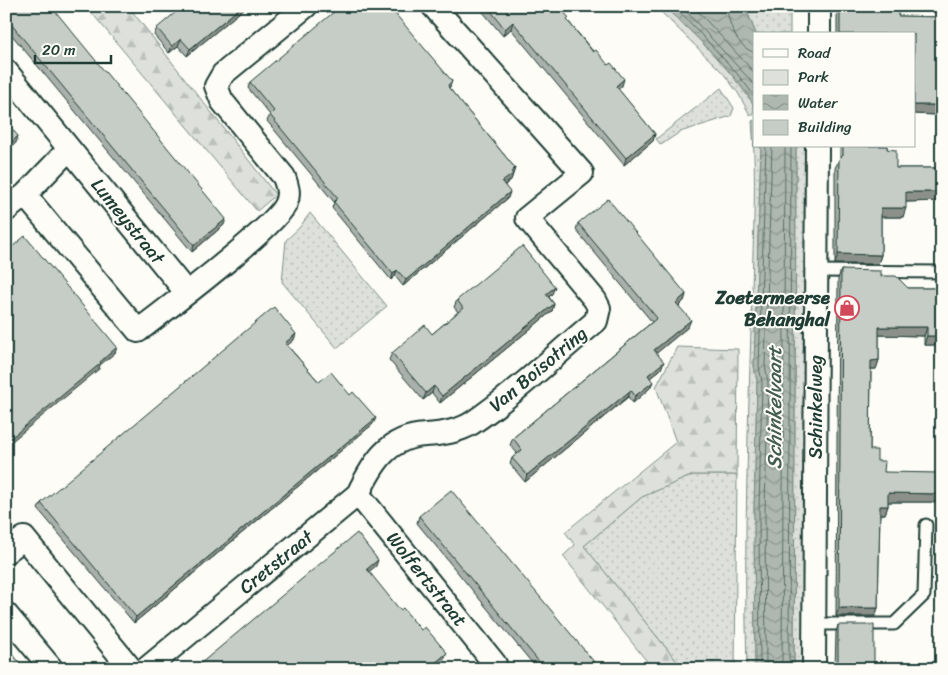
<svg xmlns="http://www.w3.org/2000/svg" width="948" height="675" viewBox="0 0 948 675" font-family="Sriracha,sans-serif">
<defs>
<pattern id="green-dots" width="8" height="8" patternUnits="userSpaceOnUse" patternTransform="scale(1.25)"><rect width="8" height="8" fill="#dde0db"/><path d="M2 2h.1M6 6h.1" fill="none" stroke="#bdc1bd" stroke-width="1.8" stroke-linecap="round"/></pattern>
<pattern id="forest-firs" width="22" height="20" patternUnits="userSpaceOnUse" patternTransform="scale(1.25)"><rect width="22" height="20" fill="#dde0db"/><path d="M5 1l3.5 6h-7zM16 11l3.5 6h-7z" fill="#bdc1bd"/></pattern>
<pattern id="water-waves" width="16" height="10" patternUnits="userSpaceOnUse" patternTransform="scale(1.25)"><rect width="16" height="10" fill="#aeb8b1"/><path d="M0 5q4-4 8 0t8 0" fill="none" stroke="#8d9791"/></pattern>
</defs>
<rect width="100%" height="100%" fill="#fdfcf7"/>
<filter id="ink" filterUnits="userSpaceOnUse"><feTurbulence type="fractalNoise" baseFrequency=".02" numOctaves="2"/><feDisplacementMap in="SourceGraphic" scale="10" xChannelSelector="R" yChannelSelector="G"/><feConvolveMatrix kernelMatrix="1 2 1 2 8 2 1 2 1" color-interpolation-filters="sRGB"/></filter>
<g filter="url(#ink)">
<path fill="url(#green-dots)" stroke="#7e8e88" d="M655,6H662L681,20L730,73L753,103L754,115H750L738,93L723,73Z
M790,6V34H756L745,7Z
M721,88L734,108L731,116L680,132L661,145L656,139Z
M754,120V146H761L754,366L757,381L754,512L755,669H747C743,543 749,417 752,291C753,235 757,177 752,121Z
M796,146H807L803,669H794Z
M310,213L387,306L337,348L282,282L286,240L299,228Z
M693,475H737L735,669H683L584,546L642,497Z"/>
<path fill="url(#forest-firs)" stroke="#7e8e88" d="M86,6H128L276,195L257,211Z
M677,347L738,349L737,475H693L642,497L584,546L683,669H653L563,556L575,545L565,532L676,442L656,387Z"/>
<path fill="url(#water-waves)" stroke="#75877f" d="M662,6H745L756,34L754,107C748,85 682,21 662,6Z
M761,146H796L794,669H755L754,512L757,381L754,366Z"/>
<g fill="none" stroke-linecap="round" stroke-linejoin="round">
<path stroke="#586e66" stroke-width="1" d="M670,6L685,17L734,70L754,95
M681,6L754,84
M693,6L754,72
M727,6C727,22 738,49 754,52
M760,669L759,512L762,382L759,366L766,146
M766,669L765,512L768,382L765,365L772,146
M782,669L785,146
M789,669L791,146"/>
<defs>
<path id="lane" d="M816,271L942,272
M814,624H894L924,595L926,525"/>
<path id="street" d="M819,34V6
M6,71L186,292
M25,195L138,331C164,311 278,225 286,203C290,193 287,186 284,177L222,101L216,86L223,74L306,6
M6,210L25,195L69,149
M358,494L495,664
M6,552L24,538L131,669
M6,614L52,669
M146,669L358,494C373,463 388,437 425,435C441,434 458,432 472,423C516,393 555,355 596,321L599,308L595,300L527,218L582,173L433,6
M814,669L817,146"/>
</defs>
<use href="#lane" stroke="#1f3d34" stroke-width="15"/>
<use href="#street" stroke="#1f3d34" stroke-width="26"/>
<use href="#lane" stroke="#fdfcf7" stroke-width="11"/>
<use href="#street" stroke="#fdfcf7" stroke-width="22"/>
</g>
<path fill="#aab0ab" stroke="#1f3d34" d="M6,6L224,225L192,252L6,28Z
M247,6L187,56L178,46L169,53L154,35L157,28Z
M478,6H539L544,12L568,21L622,86L618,89L655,134L653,141L624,165L511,29L503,36Z
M837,6H898V16L942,17V120H937V115L914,114V34H837Z
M250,82L450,87L449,88L515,168L511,180L505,185L508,198L403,286L395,276L391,280L332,208L334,202L267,121L270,115L248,88Z
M840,146H887V149L896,168H942V201L906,202L903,217H881V255L878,264H835V168L840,158Z
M578,223L686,294L684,301L679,306L688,327L656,353L661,369L650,378V388L633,403L628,397L525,482L510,464L512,458L517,453L510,445L513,438L652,322L576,230Z
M841,270L881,276L908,288H942V345H924V336L879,335V360L876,369H871L870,450L884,472L941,494L938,502H888V506L885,514H880L878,608L875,616H836L838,279Z
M552,294L549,297L554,304L552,311L440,403L432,393L423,400L389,360L392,353L432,334L458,312L454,307L457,300Z
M294,340L287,345L319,382L373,424L134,623L38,509L41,503Z
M942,409V451H941Z
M419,516L600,669H537L417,523Z
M838,625L874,669H835L836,632Z
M942,646V669H940L941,649Z"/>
<path fill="#8b908b" stroke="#1f3d34" d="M242,6H247L187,56L190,49Z
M513,22L511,29L503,36L505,29Z
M181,39L178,46L169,53L172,46Z
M624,79L622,86L613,93L616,86Z
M452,81L450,87L445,91L448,85Z
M914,105H940L937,115L914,114Z
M940,111H942V120H937Z
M655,134L653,141L624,165L626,158Z
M18,136L16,143L6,151V147Z
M515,168L511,180L500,188L502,182Z
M510,192L508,198L403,286L406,280Z
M906,192H942V201L903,202Z
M881,208H906L903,217H878Z
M226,219L224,225L192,252L194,245Z
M838,254L881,255L878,264H835Z
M397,270L395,276L391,280L393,274Z
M555,287L552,294L544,301L546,294Z
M686,294L684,301L674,310L676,303Z
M554,304L552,311L440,403L442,396Z
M691,320L688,327L652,357L654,350Z
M879,327H927L924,336L876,335Z
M296,334L294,340L283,349L285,343Z
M927,336H942V345H924Z
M117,347L115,353L100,365L99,369L6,446V442Z
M879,360L876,369H868L871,361Z
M664,362L661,369L645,382L648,375Z
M653,382L650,388L633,403L635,396Z
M434,386L432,393L423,400L426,393Z
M631,390L628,397L525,482L527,475Z
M376,418L373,424L134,623L136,617Z
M888,493L941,494L938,502H885Z
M880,506H888L885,514H877Z
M378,560L376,566L365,575L367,569Z
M839,608H878L875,616H836Z
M447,653L444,660L434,669H428Z"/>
<path fill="#c6cdc7" stroke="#1f3d34" d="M6,6H51L226,219L194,245L6,18Z
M183,6H242L190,49L181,39L172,46L157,28Z
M341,6H373L374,8L377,6H383L388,13L392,10L452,81L448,85L449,88L515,168L511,172L513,174L502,182L510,192L406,280L397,270L393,274L334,202L338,198L270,115L274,111L250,82Z
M487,6H539L544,12L551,6H559L569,18L567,20L593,52L596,50L608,65L611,63L624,79L616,86L655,134L626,158L513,22L505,29Z
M840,6H898V16L942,17V111H940V105H914V34H840Z
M6,122L18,136L6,147Z
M843,146H887V149L896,150V168H942V192H906V208H881V255L838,254L839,159L843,155Z
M608,199L686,294L676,303L691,320L654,350L664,362L648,375L653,382L635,396L631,390L527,475L512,458L522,450L513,438L657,318L578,223Z
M25,236L117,347L100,362L101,363L6,442V252Z
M522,246L555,287L546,294L554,304L442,396L434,386L426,393L392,353L425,325L432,334L463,308L457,300Z
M841,270L881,271V276H896L908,288H942V336H927V327H879V360L871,361L870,450H877V461H885L884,472L941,473V494L888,493V506H880L878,608H839Z
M274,307L296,334L285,343L319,382L331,372L350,395L353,392L376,418L136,617L41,503Z
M451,490L600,669H545L419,516Z
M357,533L378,560L367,569L400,610L403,608L421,630L425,627L447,653L428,669H194Z
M838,625H874V669H838Z
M6,646L25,669H6Z"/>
</g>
<defs>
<symbol id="shop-ring" viewBox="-11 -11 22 22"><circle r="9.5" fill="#fdfcf7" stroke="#d1495b" stroke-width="1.5"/><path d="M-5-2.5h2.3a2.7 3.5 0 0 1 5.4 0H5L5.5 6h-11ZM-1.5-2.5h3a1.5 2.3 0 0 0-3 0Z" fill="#d1495b"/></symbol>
</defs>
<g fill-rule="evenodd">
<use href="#shop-ring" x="833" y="294" width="28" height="28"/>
</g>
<g text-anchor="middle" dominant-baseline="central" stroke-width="4" stroke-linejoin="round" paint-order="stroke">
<g font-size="19" fill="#1f3d34" stroke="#fdfcf7">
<text transform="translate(128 221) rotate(51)">Lumeystraat</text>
<text transform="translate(538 369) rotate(-40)">Van Boisotring</text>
<text transform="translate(815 407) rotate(-90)">Schinkelweg</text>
<text transform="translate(276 562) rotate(-39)">Cretstraat</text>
<text transform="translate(427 579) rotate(51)">Wolfertstraat</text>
</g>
<g font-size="19" font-weight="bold" fill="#1f3d34" stroke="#fdfcf7" text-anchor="end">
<text x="830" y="297">Zoetermeerse<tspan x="830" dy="22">Behanghal</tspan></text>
</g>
<g font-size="20" font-style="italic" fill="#435c53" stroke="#fdfcf7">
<text transform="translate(774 408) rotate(-90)">Schinkelvaart</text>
</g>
</g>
<rect width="948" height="675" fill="none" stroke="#fdfcf7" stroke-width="25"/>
<rect x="12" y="12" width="923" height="650" fill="none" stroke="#1f3d34" stroke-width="2" filter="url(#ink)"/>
<rect x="753" y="32" width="162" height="115" fill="#fdfcf7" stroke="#a4b0a9"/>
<rect x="763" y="49" width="25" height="8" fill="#fdfcf7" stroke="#a4b0a9"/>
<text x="798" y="58" font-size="15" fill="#1f3d34">Road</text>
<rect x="763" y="70" width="25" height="15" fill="#dde0db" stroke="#a4b0a9"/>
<text x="798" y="82" font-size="15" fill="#1f3d34">Park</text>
<rect x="763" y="95" width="25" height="15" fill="url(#water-waves)" stroke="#a4b0a9"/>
<text x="798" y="108" font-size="15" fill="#1f3d34">Water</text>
<rect x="763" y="120" width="25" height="15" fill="#c6cdc7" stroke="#a4b0a9"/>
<text x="798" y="132" font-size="15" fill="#1f3d34">Building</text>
<path d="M35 55v8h76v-8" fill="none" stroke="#1f3d34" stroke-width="2.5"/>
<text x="42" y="55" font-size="15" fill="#1f3d34" stroke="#fdfcf7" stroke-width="4" paint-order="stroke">20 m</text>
</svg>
